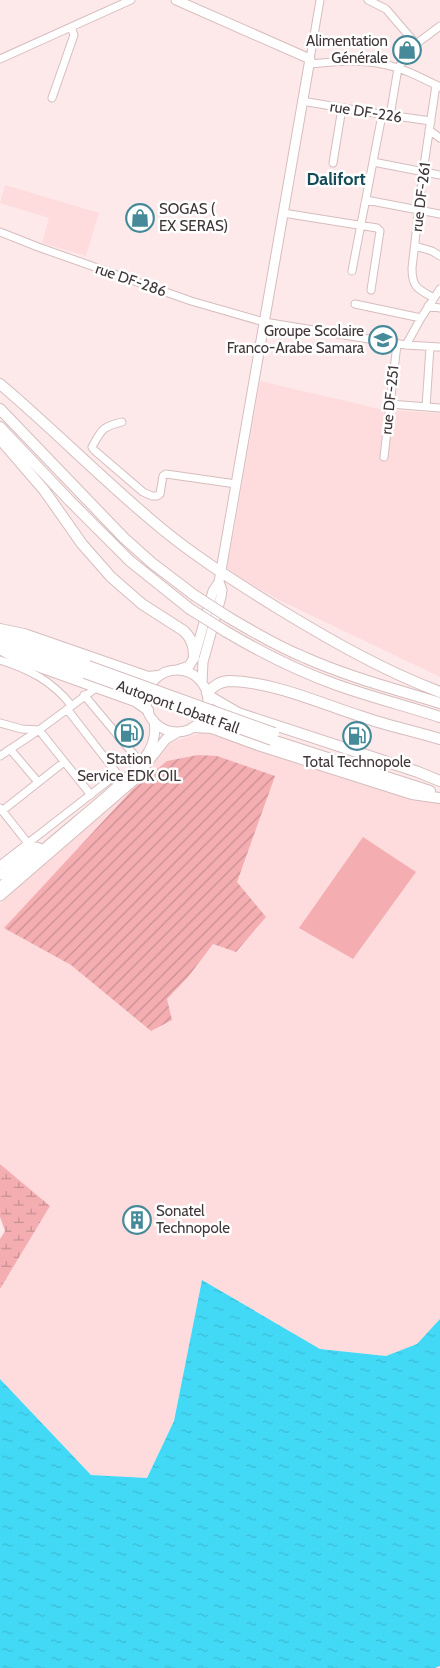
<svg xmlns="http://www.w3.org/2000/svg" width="440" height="1668" viewBox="0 0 440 1668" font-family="Cabin,sans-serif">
<defs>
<pattern id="wetland-marsh" width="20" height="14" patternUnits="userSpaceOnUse" patternTransform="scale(1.25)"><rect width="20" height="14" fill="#f4aeb2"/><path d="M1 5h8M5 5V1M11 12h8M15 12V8" fill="none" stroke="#c78e92"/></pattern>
<pattern id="garden-furrows" width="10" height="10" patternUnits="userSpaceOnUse" patternTransform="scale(1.25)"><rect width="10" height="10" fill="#f4aeb2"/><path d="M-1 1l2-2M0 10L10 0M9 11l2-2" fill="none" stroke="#c78e92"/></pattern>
<pattern id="water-ripples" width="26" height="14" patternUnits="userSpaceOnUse" patternTransform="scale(1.25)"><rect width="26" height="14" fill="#42d9f7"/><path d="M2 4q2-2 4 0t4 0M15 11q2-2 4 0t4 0" fill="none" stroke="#3bbbd4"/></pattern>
</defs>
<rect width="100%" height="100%" fill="#fee9ea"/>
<path fill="#fedcdd" d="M5,185L99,213L86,256L42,243L49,218L0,203Z
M260,381L384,410L440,413V677L279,600L227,570Z
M218,731L440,798V1319L417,1344L386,1356L320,1349L202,1280L174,1421L147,1478L91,1475L0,1379V1289L50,1206L0,1164V904L68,841L141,777L172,742L200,733Z"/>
<path fill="url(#wetland-marsh)" d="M0,1164L50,1206L0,1289V1239L5,1231L0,1217Z"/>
<path fill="url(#garden-furrows)" d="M198,755L217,756L275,776L237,882L266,917L236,952L213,944L188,977L167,999L172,1020L151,1031L71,965L4,928L133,789L167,761Z"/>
<path fill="#f4aeb2" d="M363,837L416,872L353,959L299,928Z"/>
<path fill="url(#water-ripples)" d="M202,1280L320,1349L386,1356L417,1344L440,1319V1666L435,1668H0V1379L91,1475L147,1478L174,1421Z"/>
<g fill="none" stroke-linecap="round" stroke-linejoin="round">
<defs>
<path id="minor" d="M368,0L386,9L416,44
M0,59L131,0
M310,59L320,0
M309,64C333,62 359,59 382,64C401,67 422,78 440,87
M52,98L74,35L71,27
M302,101L367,112L431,121
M390,116L398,68L416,44L440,26
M429,130L440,138
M373,162L440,175
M333,163L342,108
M366,200L440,214
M283,213L377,228L380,231L371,290
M0,232L38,247L191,301L264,322L406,345L440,347
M415,246L432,251L440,256
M352,271L382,115
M434,298C418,289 412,288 412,268L423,172L436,85
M355,304L421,318
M428,306L440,308
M406,345L421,318L440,289
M390,404L440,408
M426,407L430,347
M122,422C102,427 102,429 92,447L94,450L143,492L152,496H157L160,494L163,476L166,474L236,484
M384,457L397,344
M0,660C29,669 52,681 71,705
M84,695L136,757
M67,709L119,776
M0,723L22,729L39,730L91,795
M10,749L38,782
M0,756L39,730L96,688
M0,808L31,847
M2,811L64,762
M0,865L117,774"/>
<path id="major" d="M176,0L310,59L219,582L222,590L221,597L203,662L202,683
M177,670L189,666L194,658L213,591L219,582
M146 701a31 31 0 1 1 62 0a31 31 0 1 1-62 0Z
M0,875L32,848L36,847L42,849
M0,887C31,859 64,832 96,805C114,789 134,774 147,754C154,744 156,733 154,721
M0,896L133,781L166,739L178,732"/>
<path id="highway" d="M0,384C51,427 98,475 149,518C189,553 234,581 279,609C330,640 384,671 440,692
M0,409L124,538L152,563L194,595
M0,427L70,501L130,561L190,609
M0,439L44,490L82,544L111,577L142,604L184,631C192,639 194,646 194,658
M228,617C253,632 279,647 306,658C349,677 395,689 440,703
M0,629L24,634L148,677L158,676
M225,631C260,652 298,671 337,685C371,697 406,706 440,717
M4,635L88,666
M0,643L85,673
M0,649L18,659L135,701L148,710
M207,693C214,686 220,681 230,681C274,682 322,704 363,717C388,726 414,731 440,739
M209,696L238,713L418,772L440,781
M194,727L212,728L258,745L371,781L412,794L440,798
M272,740L430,791"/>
</defs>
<use href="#minor" stroke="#d6bdbe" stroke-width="9"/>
<use href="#major" stroke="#d6bdbe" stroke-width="11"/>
<use href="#highway" stroke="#d6bdbe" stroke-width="12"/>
<use href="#minor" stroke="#fff" stroke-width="7"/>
<use href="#major" stroke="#fff" stroke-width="9"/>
<use href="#highway" stroke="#fff" stroke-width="10"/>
<defs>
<path id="highway-bridge" d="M194,595L228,617
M190,609L225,631
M88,666L274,733
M85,673L272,740"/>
</defs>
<use href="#highway-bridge" stroke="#d6bdbe" stroke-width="12" stroke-linecap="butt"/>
<use href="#highway-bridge" stroke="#fff" stroke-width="10"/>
</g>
<defs>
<symbol id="shop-ring" viewBox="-11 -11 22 22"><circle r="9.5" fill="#fff" stroke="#468a99" stroke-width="1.5"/><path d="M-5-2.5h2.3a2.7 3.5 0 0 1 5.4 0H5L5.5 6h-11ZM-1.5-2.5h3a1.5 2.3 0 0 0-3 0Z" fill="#468a99"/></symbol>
<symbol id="school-ring" viewBox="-11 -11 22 22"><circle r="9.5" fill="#fff" stroke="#468a99" stroke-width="1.5"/><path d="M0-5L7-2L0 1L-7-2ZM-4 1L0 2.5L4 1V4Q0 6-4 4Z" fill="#468a99"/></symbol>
<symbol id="fuel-ring" viewBox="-11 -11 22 22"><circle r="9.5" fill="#fff" stroke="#468a99" stroke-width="1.5"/><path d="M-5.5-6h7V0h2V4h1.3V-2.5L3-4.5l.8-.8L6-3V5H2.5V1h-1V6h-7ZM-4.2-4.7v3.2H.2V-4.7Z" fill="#468a99"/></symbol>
<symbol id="building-ring" viewBox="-11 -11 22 22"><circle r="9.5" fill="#fff" stroke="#468a99" stroke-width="1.5"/><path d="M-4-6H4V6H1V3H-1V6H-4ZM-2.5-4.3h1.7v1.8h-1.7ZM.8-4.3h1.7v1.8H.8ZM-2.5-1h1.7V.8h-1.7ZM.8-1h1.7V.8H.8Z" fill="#468a99"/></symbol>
</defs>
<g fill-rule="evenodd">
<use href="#shop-ring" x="391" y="34" width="32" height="32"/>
<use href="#shop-ring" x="124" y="202" width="32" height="32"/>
<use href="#school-ring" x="367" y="324" width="32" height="32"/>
<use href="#fuel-ring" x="113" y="717" width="32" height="32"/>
<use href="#fuel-ring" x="341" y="720" width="32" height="32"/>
<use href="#building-ring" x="121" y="1204" width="32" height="32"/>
</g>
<g text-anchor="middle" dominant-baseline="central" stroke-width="5" stroke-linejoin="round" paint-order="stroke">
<g font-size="15" fill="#403637" stroke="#fff" text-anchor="end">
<text x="388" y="41">Alimentation<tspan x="388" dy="17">Générale</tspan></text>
<text x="159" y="209" text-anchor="start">SOGAS (<tspan x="159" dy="17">EX SERAS)</tspan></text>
<text x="364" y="331">Groupe Scolaire<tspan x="364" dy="17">Franco-Arabe Samara</tspan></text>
<text x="129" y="759" text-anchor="middle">Station<tspan x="129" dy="17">Service EDK OIL</tspan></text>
<text x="357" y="762" text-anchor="middle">Total Technopole</text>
<text x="156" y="1211" text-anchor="start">Sonatel<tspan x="156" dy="17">Technopole</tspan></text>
</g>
<g font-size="15" fill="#403637" stroke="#fff">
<text transform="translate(366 112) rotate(9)">rue DF-226</text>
<text transform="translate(421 197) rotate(-83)">rue DF-261</text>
<text transform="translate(131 280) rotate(19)">rue DF-286</text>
<text transform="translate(390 400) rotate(-84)">rue DF-251</text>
<text transform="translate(178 707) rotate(20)">Autopont Lobatt Fall</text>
</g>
<g font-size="18" font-weight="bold" fill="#144d59" stroke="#fff">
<text x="336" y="179">Dalifort</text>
</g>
</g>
</svg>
